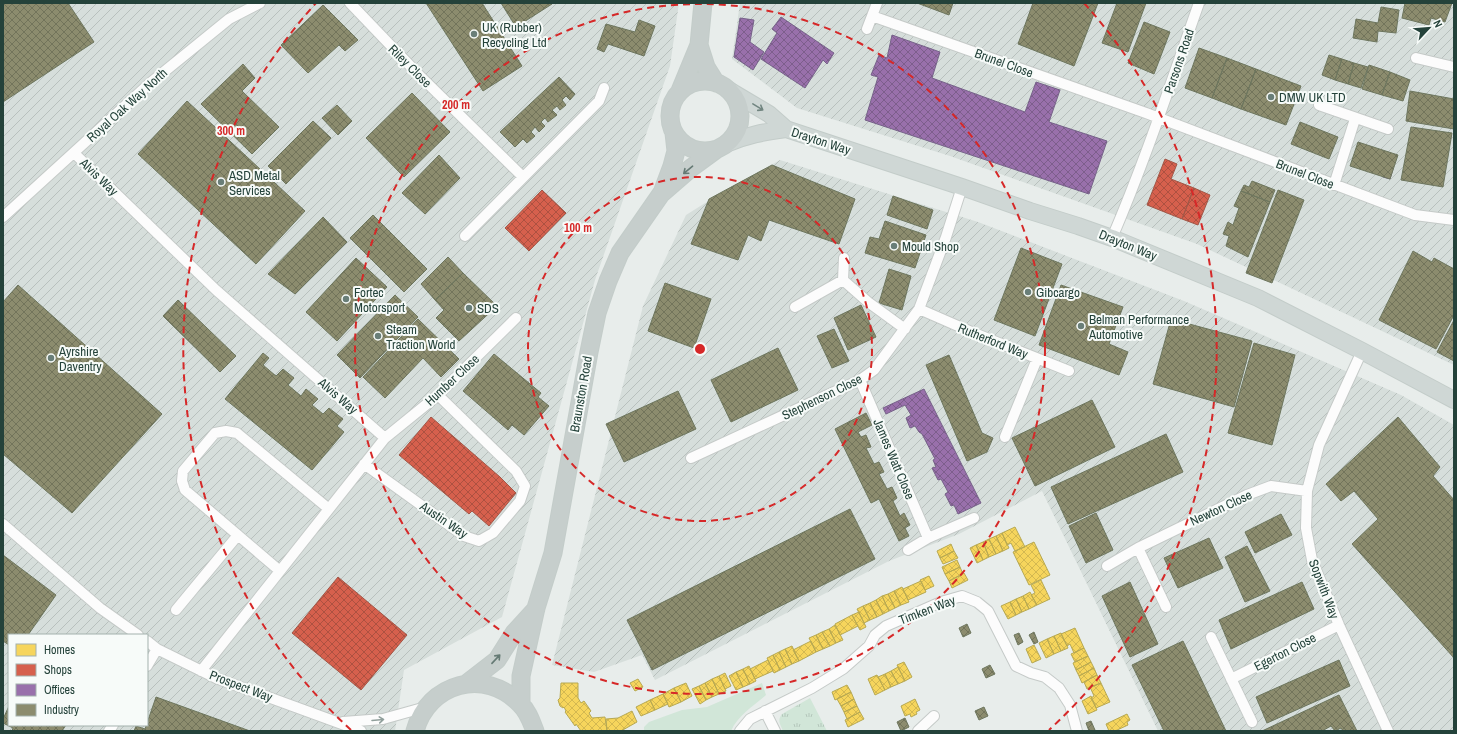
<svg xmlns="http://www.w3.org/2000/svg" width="1457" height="734" viewBox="0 0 1457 734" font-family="'Archivo Narrow',sans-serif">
<defs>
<pattern id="industrial-furrows" width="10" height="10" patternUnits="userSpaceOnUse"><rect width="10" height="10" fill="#d6dedb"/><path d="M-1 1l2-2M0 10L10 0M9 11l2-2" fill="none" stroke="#b8c0bd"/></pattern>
<pattern id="park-tufts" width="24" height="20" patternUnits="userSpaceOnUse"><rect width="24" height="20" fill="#d1e6d8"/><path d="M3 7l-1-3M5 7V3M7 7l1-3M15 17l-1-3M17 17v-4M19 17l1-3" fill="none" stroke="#b3c6ba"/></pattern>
<pattern id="homes-cross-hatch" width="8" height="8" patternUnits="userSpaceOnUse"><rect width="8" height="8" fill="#f6d55c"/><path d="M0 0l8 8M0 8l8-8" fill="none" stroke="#d3b851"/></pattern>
<pattern id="shops-cross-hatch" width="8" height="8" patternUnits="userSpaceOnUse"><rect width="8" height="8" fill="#d6604d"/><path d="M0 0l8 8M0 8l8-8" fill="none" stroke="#ad5141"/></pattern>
<pattern id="offices-cross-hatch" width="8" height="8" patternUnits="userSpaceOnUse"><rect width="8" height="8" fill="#9970ab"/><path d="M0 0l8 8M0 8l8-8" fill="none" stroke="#7d5e8c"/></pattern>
<pattern id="industry-cross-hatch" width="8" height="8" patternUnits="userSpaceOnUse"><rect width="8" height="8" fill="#8c8c6e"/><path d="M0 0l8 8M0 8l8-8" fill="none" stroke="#72745b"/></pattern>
</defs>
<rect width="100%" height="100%" fill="#e8edeb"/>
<path fill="url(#industrial-furrows)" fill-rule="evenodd" d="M3,3H679L670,66L595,280L502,617L404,670L395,731H3ZM9,635H147V725H9Z
M740,3H1454V365L1197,244L950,156L797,108L732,59Z
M780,160L978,222L1184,301L1401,395L1454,425V731H1158L1042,491L959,534L889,561L655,680L642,655L594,672L552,665L643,306L686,215L729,188Z"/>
<path fill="#d1e6d8" d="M762,683L766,695C754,706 738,715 731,731H644V727L649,722L682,710L707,707Z"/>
<path fill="url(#park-tufts)" d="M810,698L827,731H783C780,724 777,720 782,714Z"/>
<path fill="url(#homes-cross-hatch)" stroke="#b7a952" d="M1015,527L1025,547L1015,551L1011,543L1007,545L1002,533Z
M1002,533L1009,548L1003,551L996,536Z
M996,536L1003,551L996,554L989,539Z
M989,539L996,554L989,557L983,542Z
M983,542L989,557L983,560L976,545Z
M1034,542L1050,575L1029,585L1013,552Z
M951,544L954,551L940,558L937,551Z
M976,545L983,560L977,563L970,548Z
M954,551L958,558L943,564L940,558Z
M957,560L960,567L945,574L942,567Z
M960,567L963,574L949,581L945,574Z
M964,573L968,580L952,588L949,581Z
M929,576L934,586L925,590L920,580Z
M1041,580L1050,599L1037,605L1031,595L1035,593L1031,585Z
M921,581L926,592L908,600L903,589Z
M902,587L909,602L901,605L894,591Z
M894,591L901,605L895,608L888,594Z
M1030,592L1037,605L1029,609L1023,596Z
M888,594L895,608L889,611L882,596Z
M882,596L889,611L883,614L876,600Z
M1023,596L1029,609L1022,612L1016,599Z
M1016,599L1022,612L1016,615L1010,602Z
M876,600L883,614L877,617L870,603Z
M1010,602L1016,615L1008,619L1001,606Z
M870,603L877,617L870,620L863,606Z
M863,606L870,620L864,623L857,609Z
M859,612L866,627L860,630L852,615Z
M852,615L858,626L840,635L835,624Z
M835,625L843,640L836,643L829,629Z
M1075,628L1084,648L1074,653L1070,644L1067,646L1061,634Z
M829,629L836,643L830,646L822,632Z
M822,632L830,646L823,649L816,635Z
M1061,633L1068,648L1061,651L1054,636Z
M816,635L823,649L816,652L809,638Z
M1054,636L1061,651L1054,654L1047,639Z
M1047,639L1054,654L1046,658L1039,643Z
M811,641L816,652L799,661L793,650Z
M1034,645L1041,659L1032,663L1026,649Z
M792,646L799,661L792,664L785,649Z
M1084,648L1088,656L1075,662L1071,654Z
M785,649L792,664L786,667L779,652Z
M779,652L786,667L780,670L773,655Z
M773,655L780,670L774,673L767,658Z
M1088,656L1091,662L1076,670L1073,663Z
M768,660L773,671L755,679L750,669Z
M904,662L912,677L905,681L897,665Z
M1091,662L1094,668L1079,676L1076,670Z
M749,666L756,681L750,684L743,669Z
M898,667L905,681L898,684L891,671Z
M1094,668L1097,675L1082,683L1079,676Z
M743,669L750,684L743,687L736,672Z
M891,671L898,684L891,687L885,674Z
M736,672L743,687L736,690L729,676Z
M725,673L731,686L725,689L719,676Z
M885,674L891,687L885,690L878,677Z
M877,675L885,690L875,695L868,679Z
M1097,675L1101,683L1087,689L1084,682Z
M719,676L726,691L719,694L712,679Z
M638,679L643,687L635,691L630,683Z
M712,679L719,694L712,697L705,683Z
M561,683H578V698L581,703L584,701L591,711L589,713L592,718L605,717L607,731H581L576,724L575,726L565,712L566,711L564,707L563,708L560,706L558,700L560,698Z
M686,683L692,696L681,702L674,688Z
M705,683L712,697L706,700L699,686Z
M1101,683L1110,702L1096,708L1091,698L1094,696L1090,687Z
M847,685L851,692L835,700L832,692Z
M699,686L706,700L700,704L692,689Z
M674,688L681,702L669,707L663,694Z
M851,692L854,699L841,706L837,699Z
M663,694L668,704L655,710L650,700Z
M1091,696L1097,710L1088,714L1082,701Z
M854,699L857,706L844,712L841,706Z
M915,699L920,710L916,712L917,714L911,717L910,714L905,716L901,706Z
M650,700L655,710L641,716L636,707Z
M857,706L860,712L847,719L844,712Z
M632,711L637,722L621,731H607L606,719L618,718Z
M860,712L864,719L848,727L845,720Z
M1127,714L1130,720L1127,722L1128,725L1115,731H1109L1106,724Z"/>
<path fill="url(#shops-cross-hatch)" stroke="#a15747" d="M1165,159L1177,164L1171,179L1194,188L1182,219L1147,205Z
M1194,188L1210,195L1198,225L1182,219Z
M542,190L566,213L529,251L505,228Z
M431,417L500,477L516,493L489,526L472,511L469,514L399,455Z
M338,577L407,635L361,690L292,633Z"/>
<path fill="url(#offices-cross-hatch)" stroke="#766289" d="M781,17L834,53L827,64L823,60L805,88L761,59L777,33L772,29Z
M740,18L754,20L750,42L764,52L753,70L734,57Z
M892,35L940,52L932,78L1025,112L1036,82L1060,90L1049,122L1107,141L1089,194L865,120L878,77L871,75L879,55L887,58Z
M1386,166L1393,169L1390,179L1383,177Z
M924,389L981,503L958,514L954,505L951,506L945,494L948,492L941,479L938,480L932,468L936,467L933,460L935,459L922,434L919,432L915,426L910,428L906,418L911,415L905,405L886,414L883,408Z"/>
<path fill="url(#industry-cross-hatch)" stroke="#6d765e" d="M3,3H68L94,42L3,102Z
M426,3H482L522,66L483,91Z
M501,3H551L552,4L516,27Z
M917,3H953L949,15Z
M1033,3H1098L1074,66L1018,44Z
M1117,3H1146L1128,52L1102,43Z
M1405,3H1452L1445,22L1431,18L1429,25L1402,18Z
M323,5L358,40L345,51L339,45L308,73L281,45Z
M1381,7L1399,10L1396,33L1378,31L1377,42L1353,38L1356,19L1378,23Z
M639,20L655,26L644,56L608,44L604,52L597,49L606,24L635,32Z
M1144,22L1170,32L1154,74L1128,63Z
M1199,48L1227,58L1212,98L1185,88Z
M1329,55L1342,59L1335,80L1322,75Z
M1227,58L1256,69L1241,109L1212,98Z
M1342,59L1354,63L1348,84L1335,80Z
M1354,63L1368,67L1361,88L1348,84Z
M243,64L255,78L242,91L279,127L252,154L201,104Z
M1369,65L1390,72L1382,95L1362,89Z
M1256,69L1301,86L1286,125L1241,109Z
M1390,72L1410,80L1403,101L1382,95Z
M559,77L575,94L570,100L566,96L562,100L566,105L560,110L557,106L552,110L557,115L548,122L545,118L541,122L545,126L539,132L535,127L531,132L535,136L527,143L523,139L515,147L500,132Z
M1410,91L1454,99V129L1406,121Z
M412,93L450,132L404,177L366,138Z
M187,101L305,211L256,264L138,154Z
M337,105L352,121L338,135L322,118Z
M313,121L331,138L286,184L268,166Z
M1300,122L1338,137L1329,159L1291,144Z
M1411,127L1452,133L1443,187L1401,180Z
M1358,142L1398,155L1390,179L1350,166Z
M439,155L460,178L425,214L402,193Z
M772,165L855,199L839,244L769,220L761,241L748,235L738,260L691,244L709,199Z
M1252,181L1275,190L1270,202L1241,191L1244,185L1249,187Z
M1278,190L1304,200L1272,283L1246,273Z
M1241,191L1270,202L1248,257L1226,246L1229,236L1223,234L1228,222L1233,225L1239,208L1234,206Z
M893,196L933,210L927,229L887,215Z
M373,215L427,269L404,292L350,238Z
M323,217L347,242L295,294L268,274Z
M885,221L926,235L915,268L865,253L870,237L879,239Z
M1021,248L1062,264L1035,336L994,320Z
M1413,251L1432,262L1434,258L1454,269V315L1436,349L1379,320Z
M448,257L463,273L435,300L421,284Z
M356,258L387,287L337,341L306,312Z
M889,269L911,276L902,310L879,303Z
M463,273L497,306L459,341L436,318L444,310L435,300Z
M665,283L711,299L694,348L648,331Z
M18,285L162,414L72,513L3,454V302Z
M1061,285L1123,307L1109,344L1128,352L1119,375L1039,345Z
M395,295L418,317L360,378L337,355Z
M178,300L236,356L220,372L163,316Z
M861,305L876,337L848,350L834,318Z
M418,319L459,359L441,377L423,358L385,398L363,377Z
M1171,319L1252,341L1234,407L1153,384Z
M1454,320V361L1437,352Z
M834,329L849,361L832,368L817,336Z
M1254,343L1295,355L1272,445L1228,433Z
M778,348L798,390L731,422L711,380Z
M263,353L269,358L263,365L276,376L283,369L294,378L288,385L301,396L306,389L318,399L312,405L323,414L329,408L343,419L337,426L344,432L312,470L225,399Z
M494,354L541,393L538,397L549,406L524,435L512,425L508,430L463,391Z
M949,355L982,433L993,438L987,452L967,461L926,365Z
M678,391L696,429L624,462L606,424Z
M1092,400L1115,447L1035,486L1012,438Z
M866,413L872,425L858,432L861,437L866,435L871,447L866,448L874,464L879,462L884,472L879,474L887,489L892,487L897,498L893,501L900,516L904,513L910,525L905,528L909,536L899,541L879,499L871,503L835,429Z
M1398,417L1440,467L1433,476L1454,500V658L1352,544L1378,519L1354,491L1341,501L1326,484Z
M1166,434L1183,472L1068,524L1051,487Z
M850,509L875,559L652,670L627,620Z
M1096,513L1113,550L1086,563L1069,526Z
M1281,514L1292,535L1255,553L1245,532Z
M1209,538L1223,568L1178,588L1164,558Z
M1247,546L1270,591L1245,602L1225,557Z
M3,555L56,595L28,635H9V645L3,641Z
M1130,582L1158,644L1130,657L1102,596Z
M1302,582L1314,609L1231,649L1219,620Z
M967,624L971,633L963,637L959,628Z
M1034,632L1038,642L1034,644L1029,635Z
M1019,633L1023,642L1018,645L1014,635Z
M1183,641L1226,731H1164L1132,665Z
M1339,660L1350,686L1267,723L1256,697Z
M990,665L995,674L986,678L982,669Z
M1339,695L1357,731H1343L1341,728L1335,731L1331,726L1322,731H1262Z
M156,697L250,731H134L136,726L145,729Z
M9,706V725H66L62,731H12L13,728L3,723V719Z
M984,707L988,716L979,720L975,711Z
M905,718L909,727L901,731L897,722Z
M1091,721L1095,730L1093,731H1089L1086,723Z"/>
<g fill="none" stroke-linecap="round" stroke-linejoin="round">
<defs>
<path id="minor" d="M350,3L418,74L523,177
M872,16L1146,113L1415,215L1454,220
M867,29L877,3
M1416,58L1454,67
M1319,105L1388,129
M74,153L216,290L385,438L201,671
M1334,185L1355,119
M3,217L149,84L229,19L260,3
M465,236L599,101L604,88
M1112,238C1145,161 1171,82 1199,3
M843,280L868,302L905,329
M795,307L843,280L844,258
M919,309L974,333L1069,371
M1362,351L1319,445L1307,491L1306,528L1312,560L1339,625L1388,731
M860,380L928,538
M1005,437L1037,359
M385,438L438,395L516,318
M691,458L860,380L874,370L919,309L946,237L962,187
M364,464L464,536L479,541L493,533L520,501L525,486L516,471L438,395
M3,524L100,608L138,635
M1138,548L1166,607
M908,550L928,538L974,518
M1107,566L1138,548L1247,495L1271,486L1307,491
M280,571L185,490L182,481L183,471L215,433L226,431L237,433L329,509
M176,610L238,535
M1211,637L1252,722
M147,641L157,649L216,678L361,731
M147,666L157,649
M1231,679L1339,625
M765,711L775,731
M343,722L383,719L426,707
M109,731L113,725
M740,731L750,719L812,688L843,669L869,646L875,635L886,626L941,602L962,596L977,602L988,611L1016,666L1031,673L1045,677L1059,688L1070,705L1077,731
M918,731L934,716"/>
<path id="primary" d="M727,89L769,114L786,129L962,187L1030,211L1078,226L1112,238L1258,298L1362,351L1454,400
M726,144C747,135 764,132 786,129"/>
<path id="trunk" d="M699,45L706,67L716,83
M670 116a35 35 0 1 1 70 0a35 35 0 1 1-70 0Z
M680,91L699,45L703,3
M663,190L672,166L676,151L674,133
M466,684L497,660L514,633L536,609
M521,704V676L536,608L553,553L589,352L597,313L608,281L620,253L661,194L691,168L717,149
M415,731C428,683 485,667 520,704C528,711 531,721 535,731"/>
</defs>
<use href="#minor" stroke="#c5cac8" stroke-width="12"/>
<use href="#primary" stroke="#c3ccc9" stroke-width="18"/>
<use href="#trunk" stroke="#c3ccc9" stroke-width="19"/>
<use href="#minor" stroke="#fcfcfc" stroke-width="10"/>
<use href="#primary" stroke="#cfd7d5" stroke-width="16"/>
<use href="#trunk" stroke="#c6cecc" stroke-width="17"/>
</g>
<defs><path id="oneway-shaft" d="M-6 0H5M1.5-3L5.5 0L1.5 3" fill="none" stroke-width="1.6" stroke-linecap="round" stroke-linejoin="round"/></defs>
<use stroke="#718580" href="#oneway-shaft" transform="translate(758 107) rotate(31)"/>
<g stroke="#657a74">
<use href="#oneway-shaft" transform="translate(688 170) rotate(140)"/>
<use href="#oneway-shaft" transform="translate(496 659) rotate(-47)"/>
</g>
<use stroke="#909f9b" href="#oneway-shaft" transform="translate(378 720) rotate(-5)"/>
<g fill="none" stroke="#d62828" stroke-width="2" stroke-dasharray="7 5">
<circle cx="700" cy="349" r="172"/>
<circle cx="700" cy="349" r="345"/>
<path d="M351 730A517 517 0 0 1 316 3M1084 3A517 517 0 0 1 1049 730"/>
</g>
<g fill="#697e78" stroke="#f7fbf9" stroke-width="1.5">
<circle cx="474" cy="34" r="4"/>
<circle cx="1271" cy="97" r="4"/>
<circle cx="221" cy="182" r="4"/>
<circle cx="894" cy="246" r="4"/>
<circle cx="1028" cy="292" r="4"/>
<circle cx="346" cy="299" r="4"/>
<circle cx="469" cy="308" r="4"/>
<circle cx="1081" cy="326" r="4"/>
<circle cx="378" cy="336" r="4"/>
<circle cx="51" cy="358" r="4"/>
</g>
<g text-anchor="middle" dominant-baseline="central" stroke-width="4" stroke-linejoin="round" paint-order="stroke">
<g font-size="13" fill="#24423a" stroke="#f7fbf9" text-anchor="start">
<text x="482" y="27">UK (Rubber)<tspan x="482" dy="15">Recycling Ltd</tspan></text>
<text x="1279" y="97">DMW UK LTD</text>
<text x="229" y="175">ASD Metal<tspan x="229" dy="15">Services</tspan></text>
<text x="902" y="246">Mould Shop</text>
<text x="354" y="292">Fortec<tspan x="354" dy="15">Motorsport</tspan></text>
<text x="1036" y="292">Gibcargo</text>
<text x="477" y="308">SDS</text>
<text x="1089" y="319">Belman Performance<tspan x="1089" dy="15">Automotive</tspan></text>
<text x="386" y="329">Steam<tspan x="386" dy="15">Traction World</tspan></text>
<text x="59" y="351">Ayrshire<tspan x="59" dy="15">Daventry</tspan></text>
</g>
<g font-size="13" fill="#24423a" stroke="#f7fbf9">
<text transform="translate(1179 61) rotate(-71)">Parsons Road</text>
<text transform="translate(1004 63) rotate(20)">Brunel Close</text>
<text transform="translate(410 66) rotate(45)">Riley Close</text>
<text transform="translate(127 105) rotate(-42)">Royal Oak Way North</text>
<text transform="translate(821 141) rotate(18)">Drayton Way</text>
<text transform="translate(1305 174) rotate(21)">Brunel Close</text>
<text transform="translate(99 177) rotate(44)">Alvis Way</text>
<text transform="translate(1128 245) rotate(22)">Drayton Way</text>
<text transform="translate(993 341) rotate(22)">Rutherford Way</text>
<text transform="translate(452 380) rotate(-43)">Humber Close</text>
<text transform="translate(581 394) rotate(-80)">Braunston Road</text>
<text transform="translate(338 396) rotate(41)">Alvis Way</text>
<text transform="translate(822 397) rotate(-26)">Stephenson Close</text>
<text transform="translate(894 459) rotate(67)">James Watt Close</text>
<text transform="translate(1221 508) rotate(-25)">Newton Close</text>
<text transform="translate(444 520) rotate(34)">Austin Way</text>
<text transform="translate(1324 589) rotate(69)">Sopwith Way</text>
<text transform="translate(927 610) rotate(-21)">Timken Way</text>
<text transform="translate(1285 652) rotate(-27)">Egerton Close</text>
<text transform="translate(241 686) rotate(21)">Prospect Way</text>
</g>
</g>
<circle cx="700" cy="349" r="6" fill="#d62828" stroke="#f7fbf9" stroke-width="2"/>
<g font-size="12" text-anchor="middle" font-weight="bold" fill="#d62828" stroke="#f7fbf9" stroke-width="4" stroke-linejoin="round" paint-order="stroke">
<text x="456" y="109">200 m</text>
<text x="231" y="135">300 m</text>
<text x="578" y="232">100 m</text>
</g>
<rect width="1457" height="734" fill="none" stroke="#24423a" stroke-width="8"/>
<rect x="8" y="634" width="140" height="92" fill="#f7fbf9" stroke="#a3b1ad"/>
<rect x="16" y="644" width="20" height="12" fill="#f6d55c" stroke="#a3b1ad"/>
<text x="44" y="654" font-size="12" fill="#24423a">Homes</text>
<rect x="16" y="664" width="20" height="12" fill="#d6604d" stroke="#a3b1ad"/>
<text x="44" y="674" font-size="12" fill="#24423a">Shops</text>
<rect x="16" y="684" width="20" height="12" fill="#9970ab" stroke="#a3b1ad"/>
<text x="44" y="694" font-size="12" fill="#24423a">Offices</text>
<rect x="16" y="704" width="20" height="12" fill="#8c8c6e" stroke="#a3b1ad"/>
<text x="44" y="714" font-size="12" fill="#24423a">Industry</text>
<g transform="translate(1429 28) rotate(64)" stroke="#f7fbf9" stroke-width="3" paint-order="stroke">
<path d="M0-3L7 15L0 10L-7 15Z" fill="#24423a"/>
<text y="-6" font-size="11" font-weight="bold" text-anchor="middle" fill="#24423a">N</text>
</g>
</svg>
